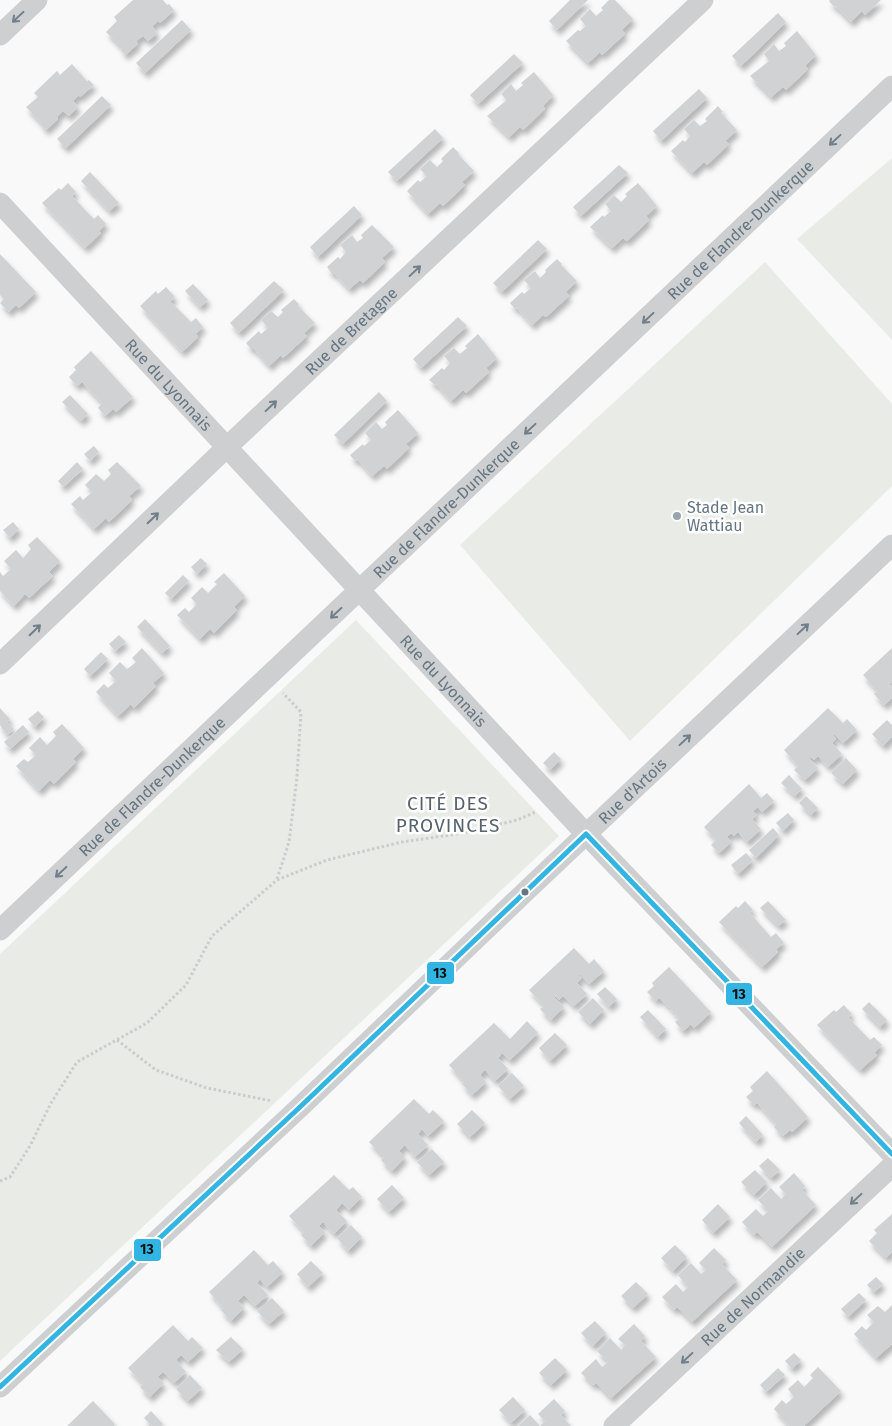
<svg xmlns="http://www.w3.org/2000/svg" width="892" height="1426" viewBox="0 0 892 1426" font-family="'Fira Sans',sans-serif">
<defs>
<filter id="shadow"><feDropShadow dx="3" dy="5.5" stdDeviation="2.5" flood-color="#0004"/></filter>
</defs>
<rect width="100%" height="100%" fill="#f9f9f9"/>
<path fill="#e8ebe6" d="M892,158V340L797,239Z
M765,262L892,404V486L630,741L460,545Z
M356,620L559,836L0,1361V954Z"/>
<path fill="#d0d2d3" filter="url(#shadow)" d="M133,0H163L167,5L169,4L174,10L160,23L158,21L152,26L157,33L148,41L143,36L136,41L138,44L125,55L121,50L122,48L106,32L117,21L114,17Z
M570,0H588L557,30L549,21Z
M609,0H615L633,19L622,30L625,34L602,55L600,52L588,63L566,41L578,30L580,31L586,26L580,19L590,9L596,16L603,10L601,8Z
M830,0H881L865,15L862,11L851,22L835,6L834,7L829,1Z
M778,13L786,22L741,66L732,56Z
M182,20L191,30L145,73L136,63Z
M797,31L816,55L805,66L808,69L786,90L783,87L771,97L750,76L769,61L764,54L774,44L779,51L786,46L784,43Z
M514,54L523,63L478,104L470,95Z
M72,64L87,81L89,80L94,85L80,97L79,95L73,101L78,107L69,116L63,111L57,117L58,119L46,130L41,125L42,124L26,107L38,97L34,93L57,71L60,75Z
M534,72L553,95L543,106L545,109L523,130L520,127L509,137L487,116L507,100L501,94L511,84L516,91L523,85L521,83Z
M699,89L707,98L661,141L653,131Z
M102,96L111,105L66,148L57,139Z
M718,106L723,112L721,113L737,130L725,141L729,144L707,165L704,162L692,173L671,151L683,140L685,142L690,136L684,129L694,120L700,126L707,121L705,119Z
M435,129L443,138L397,181L388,172Z
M453,147L459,153L458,154L474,171L462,182L465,185L443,206L440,203L428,214L407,191L418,180L420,182L427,176L420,169L430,160L437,167L443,161L441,159Z
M619,165L628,173L581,216L573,207Z
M90,172L119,203L109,211L81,181Z
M68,183L76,192L72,196L94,219L98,215L106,224L99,231L101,233L85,248L42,203L59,188L61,190Z
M638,183L657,206L646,216L649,220L627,241L623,238L612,248L590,227L603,215L604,217L611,211L605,204L614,195L621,202L627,196L625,194Z
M354,206L362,215L318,257L310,247Z
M372,225L394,247L382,258L385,262L363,283L360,280L349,289L334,273L332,274L327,267L338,257L340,259L346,252L340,245L352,235L357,242L363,238L361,235Z
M538,240L547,249L502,292L493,283Z
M0,254L36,292L19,308L16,305L9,312L0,303L4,299L0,295Z
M557,259L562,264L561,265L577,281L566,292L569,296L546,317L543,315L532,325L517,308L515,309L510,303L522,292L524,294L531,288L524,280L535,271L540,278L546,272L545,270Z
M274,281L284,290L239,333L230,323Z
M193,284L208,300L200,307L185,291Z
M166,287L175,297L170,301L191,322L196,318L203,327L196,334L198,337L182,352L140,306L156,291L158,294Z
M294,299L299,304L298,306L315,323L304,333L307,336L283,358L281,355L269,366L254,349H251L246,343L259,331L261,334L268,328L261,320L271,311L278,317L283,312L281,310Z
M458,317L467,326L421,368L413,359Z
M478,334L497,358L486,368L489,372L466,393L463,390L451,401L436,384L435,385L429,380L442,368L444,370L450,363L444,356L454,348L460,354L467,348L465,346Z
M91,351L133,397L116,412L113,409L105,416L98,408L102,403L82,382L77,386L69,377L76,370L74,367Z
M379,392L387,401L343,444L334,435Z
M70,395L88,414L81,421L62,402Z
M398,410L418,433L406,444L409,448L387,469L384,466L372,476L357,459L355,461L350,455L363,444L364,446L371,440L365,433L376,422L382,429L387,425L385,422Z
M94,446L99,452L90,461L84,454Z
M77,462L83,469L63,487L58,481Z
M117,462L141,486L129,496L132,500L109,522L106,518L94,529L71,504L80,496L83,500L92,492L85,485L96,474L104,481L111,474L108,470Z
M13,522L19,529L10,538L3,530Z
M37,537L60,561L49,572L53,576L29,598L25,594L14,606L0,591V572L3,576L11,569L4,561L16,550L23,558L31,549L28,545Z
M201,558L207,564L197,574L191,567Z
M224,573L245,596L234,607L237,610L214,633L210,629L200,639L177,615L185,608L189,612L197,604L191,598L202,587L208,593L217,584L214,582Z
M183,575L189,581L171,599L165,593Z
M145,619L170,646L162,653L137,627Z
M119,635L126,642L115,651L109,644Z
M142,648L164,673L153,683L156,686L134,708L131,704L118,716L96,692L104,684L108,688L116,681L109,673L120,662L127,669L130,667L136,662L132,658Z
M892,648V684L890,682L889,683L892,686V698L884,705L874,694L877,691L863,675Z
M101,652L108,659L90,676L84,669Z
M0,708L10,719L7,722L14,729L7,735L0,725Z
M828,708L843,723L847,719L857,730L843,743L834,734L833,735L836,739L832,743L842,754L828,767L818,756L814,760L811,757L809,758L818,768L805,780L794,770L798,766L784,750Z
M38,711L44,717L35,727L28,719Z
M887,720L892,725V737L883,746L872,734Z
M62,724L84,748L73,759L76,762L54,784L50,780L39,791L16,766L24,759L28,762L36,755L29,748L40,737L47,745L56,736L53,732Z
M23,725L29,732L10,749L4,742Z
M554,752L561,759L550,770L543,763Z
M846,758L857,770L843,784L831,773Z
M789,775L802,789L795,796L781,783Z
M749,784L761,798L767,793L774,801L762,812L758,807L753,811L757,815L752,819L761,829L747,842L738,832L734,836L731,833L727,837L731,842L719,853L711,845L716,840L704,827Z
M806,796L818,808L811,815L799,803Z
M788,813L794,820L783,831L776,823Z
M773,828L779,835L756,858L749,850Z
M746,853L753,860L738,874L731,865Z
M745,901L753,910L750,913L771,937L776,933L784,943L776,949L778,952L762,967L719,922L736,906L738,908Z
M768,901L786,920L778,926L760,908Z
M574,948L589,964L594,959L604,971L589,984L580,974L579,975L582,978L577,983L587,994L574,1006L563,996L559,1000L555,996V998L564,1007L551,1020L540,1009L544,1006L529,990Z
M669,967L711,1012L694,1028L691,1024L683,1031L675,1022L679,1019L670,1008L659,998L656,1001L647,992L654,986L652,983Z
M605,987L617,999L609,1007L597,994Z
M593,998L604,1010L590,1024L578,1012Z
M869,1002L887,1020L880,1027L862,1009Z
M844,1005L852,1014L848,1017L870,1040L874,1037L882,1045L874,1053L877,1055L860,1070L817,1025L834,1010L836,1012Z
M648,1010L666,1029L658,1037L640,1017Z
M527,1021L538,1033L510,1060L502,1053L498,1058L508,1069L495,1081L485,1070L480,1075L486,1082L472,1095L462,1084L464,1082L449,1065L494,1023L510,1039Z
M555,1033L567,1045L550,1061L539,1048Z
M767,1071L808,1117L792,1132L790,1130L783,1136L774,1127L776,1124L757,1103L754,1105L746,1097L753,1091L750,1087Z
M512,1073L524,1086L510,1099L498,1086Z
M414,1099L429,1114L433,1110L444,1121L428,1136L422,1129L418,1134L428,1145L415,1157L405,1145L399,1151L405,1157L392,1171L381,1160L384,1157L369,1142Z
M472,1110L485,1123L470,1137L457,1124Z
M746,1116L763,1135L756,1142L739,1123Z
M432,1149L444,1162L429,1175L417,1162Z
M768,1158L780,1170L771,1178L759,1166Z
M755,1170L767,1182L754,1195L741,1182Z
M794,1173L805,1186L802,1190L816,1205L772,1247L757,1232L754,1235L742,1222L756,1209L763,1216L768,1211L758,1200L771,1188L781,1199L786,1194L779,1187Z
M334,1175L349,1190L353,1187L362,1197L349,1210L342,1203L336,1210L347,1221L334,1234L323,1222L319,1226L325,1232L311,1246L301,1235L304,1232L289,1216Z
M392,1185L404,1198L389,1212L377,1199Z
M718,1204L730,1217L713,1233L702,1220Z
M892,1214V1252L886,1258L869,1241L877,1233L874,1230Z
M351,1225L362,1237L348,1251L337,1238Z
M675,1245L687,1257L673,1271L661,1258Z
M714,1248L726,1260L722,1264L737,1280L692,1322L677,1307L674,1310L662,1297L676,1284L683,1292L688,1287L678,1275L691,1263L701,1274L706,1270L699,1263Z
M254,1250L268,1265L273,1261L283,1272L267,1287L260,1279L257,1283L268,1295L255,1306L244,1295L238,1301L244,1308L231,1321L221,1310L223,1308L209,1292Z
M311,1261L323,1273L308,1287L297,1274Z
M876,1277L883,1284L874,1292L867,1285Z
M636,1282L648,1294L633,1308L621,1296Z
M859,1293L866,1300L848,1317L841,1309Z
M272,1298L284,1311L269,1324L257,1311Z
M892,1305V1344L876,1358L854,1334L862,1326L866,1330L874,1322L867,1315L878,1306L885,1312Z
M595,1321L606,1333L593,1346L581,1333Z
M634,1324L645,1336L641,1341L656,1357L611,1398L596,1383L593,1385L581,1373L596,1359L602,1367L608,1362L597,1351L610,1338L621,1350L625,1345L618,1339Z
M173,1325L188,1341L192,1337L203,1348L188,1362L181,1355L176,1360L186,1372L174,1383L163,1372L157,1377L164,1383L150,1397L140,1387L143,1384L128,1368Z
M231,1337L243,1349L229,1362L216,1350Z
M794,1353L801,1360L792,1369L785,1361Z
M555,1358L567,1370L551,1385L539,1373Z
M818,1367L841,1391L804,1426H789L774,1409L782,1400L786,1404L794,1397L788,1389L798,1380L804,1387L813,1378L810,1375Z
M778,1368L785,1375L766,1392L760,1385Z
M190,1375L202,1388L188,1401L176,1389Z
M513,1397L525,1410L511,1423L499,1410Z
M554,1399L565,1411L561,1415L571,1426H518L530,1415L540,1426L545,1421L538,1414Z
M93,1401L115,1424L114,1426H67Z
M151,1411L163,1424L161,1426H152L144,1418Z"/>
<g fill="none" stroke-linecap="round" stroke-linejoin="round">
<path stroke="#cbcccd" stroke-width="3" stroke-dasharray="2.5 2.5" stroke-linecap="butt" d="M277,879L289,842L297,777L301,712L283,693
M117,1040L156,1070L207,1088L272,1101
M0,1181L10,1177L30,1146L51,1103L77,1062L147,1023L186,985L212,936L277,880L327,860L402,842L464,833L517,820L536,812"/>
<g stroke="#cecfd0" stroke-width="21">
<path d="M0,35L37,0"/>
<path id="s1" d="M0,203L586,834L892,1154"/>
<path id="s2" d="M0,664L227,447L703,0"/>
<path id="s3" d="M0,930L892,86"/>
<path id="s4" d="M0,1387L300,1107L526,891L892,545"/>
<path id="s5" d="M614,1426L892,1166"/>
</g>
<defs>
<path id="bus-1" d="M586,834L892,1154
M0,1387L300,1107L586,834"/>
</defs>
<use href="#bus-1" stroke="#fff" stroke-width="9"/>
<use href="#bus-1" stroke="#33b5e3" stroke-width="5"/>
</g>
<defs><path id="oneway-shaft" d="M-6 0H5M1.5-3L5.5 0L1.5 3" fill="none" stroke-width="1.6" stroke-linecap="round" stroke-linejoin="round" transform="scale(1.25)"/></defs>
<g stroke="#707f8b">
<use href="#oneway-shaft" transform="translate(18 17) rotate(137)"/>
<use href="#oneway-shaft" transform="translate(835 140) rotate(137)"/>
<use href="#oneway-shaft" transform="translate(415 271) rotate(-43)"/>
<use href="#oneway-shaft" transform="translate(648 318) rotate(137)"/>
<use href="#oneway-shaft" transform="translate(271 406) rotate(-43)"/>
<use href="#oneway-shaft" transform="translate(530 429) rotate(137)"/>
<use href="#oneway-shaft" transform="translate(153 518) rotate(-44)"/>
<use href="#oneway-shaft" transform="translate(336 613) rotate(137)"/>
<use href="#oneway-shaft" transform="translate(803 629) rotate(-43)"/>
<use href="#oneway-shaft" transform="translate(35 630) rotate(-44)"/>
<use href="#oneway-shaft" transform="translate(685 740) rotate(-43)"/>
<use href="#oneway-shaft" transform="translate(61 872) rotate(137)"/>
<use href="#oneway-shaft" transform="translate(856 1199) rotate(137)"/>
<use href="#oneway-shaft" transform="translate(687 1358) rotate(137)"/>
</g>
<circle fill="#99a4ac" stroke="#fff" stroke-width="2" cx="677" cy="516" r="5"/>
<circle fill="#657683" stroke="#fff" stroke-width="2" cx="525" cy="892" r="4.5"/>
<g text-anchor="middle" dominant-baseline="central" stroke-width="5" stroke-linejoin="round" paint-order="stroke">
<g font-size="16" fill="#657683" stroke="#fff">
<text stroke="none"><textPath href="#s3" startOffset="1019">Rue de Flandre-Dunkerque</textPath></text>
<text stroke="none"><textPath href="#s2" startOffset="484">Rue de Bretagne</textPath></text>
<text stroke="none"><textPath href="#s1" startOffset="248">Rue du Lyonnais</textPath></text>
<text stroke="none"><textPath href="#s3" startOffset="614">Rue de Flandre-Dunkerque</textPath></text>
<text stroke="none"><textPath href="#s1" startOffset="652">Rue du Lyonnais</textPath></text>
<text stroke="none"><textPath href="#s3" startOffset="209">Rue de Flandre-Dunkerque</textPath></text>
<text stroke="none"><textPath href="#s4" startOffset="869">Rue d'Artois</textPath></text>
<text stroke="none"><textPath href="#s5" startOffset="190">Rue de Normandie</textPath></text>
</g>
<g font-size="16" fill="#657683" stroke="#fff" text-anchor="start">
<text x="687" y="507">Stade Jean<tspan x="687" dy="18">Wattiau</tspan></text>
</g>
<g font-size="19" letter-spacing="1" fill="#57646e" stroke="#fff">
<text x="448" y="803">CITÉ DES<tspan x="448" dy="22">PROVINCES</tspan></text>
</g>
</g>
<g stroke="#fff" stroke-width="2">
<rect x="426" y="961" width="29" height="24" rx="5" fill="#33b5e3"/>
<rect x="725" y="982" width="28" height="24" rx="5" fill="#33b5e3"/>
<rect x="133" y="1238" width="29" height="24" rx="5" fill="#33b5e3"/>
</g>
<g font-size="14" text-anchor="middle" font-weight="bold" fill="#111">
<text x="440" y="978">13</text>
<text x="739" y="999">13</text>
<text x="147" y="1254">13</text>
</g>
</svg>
